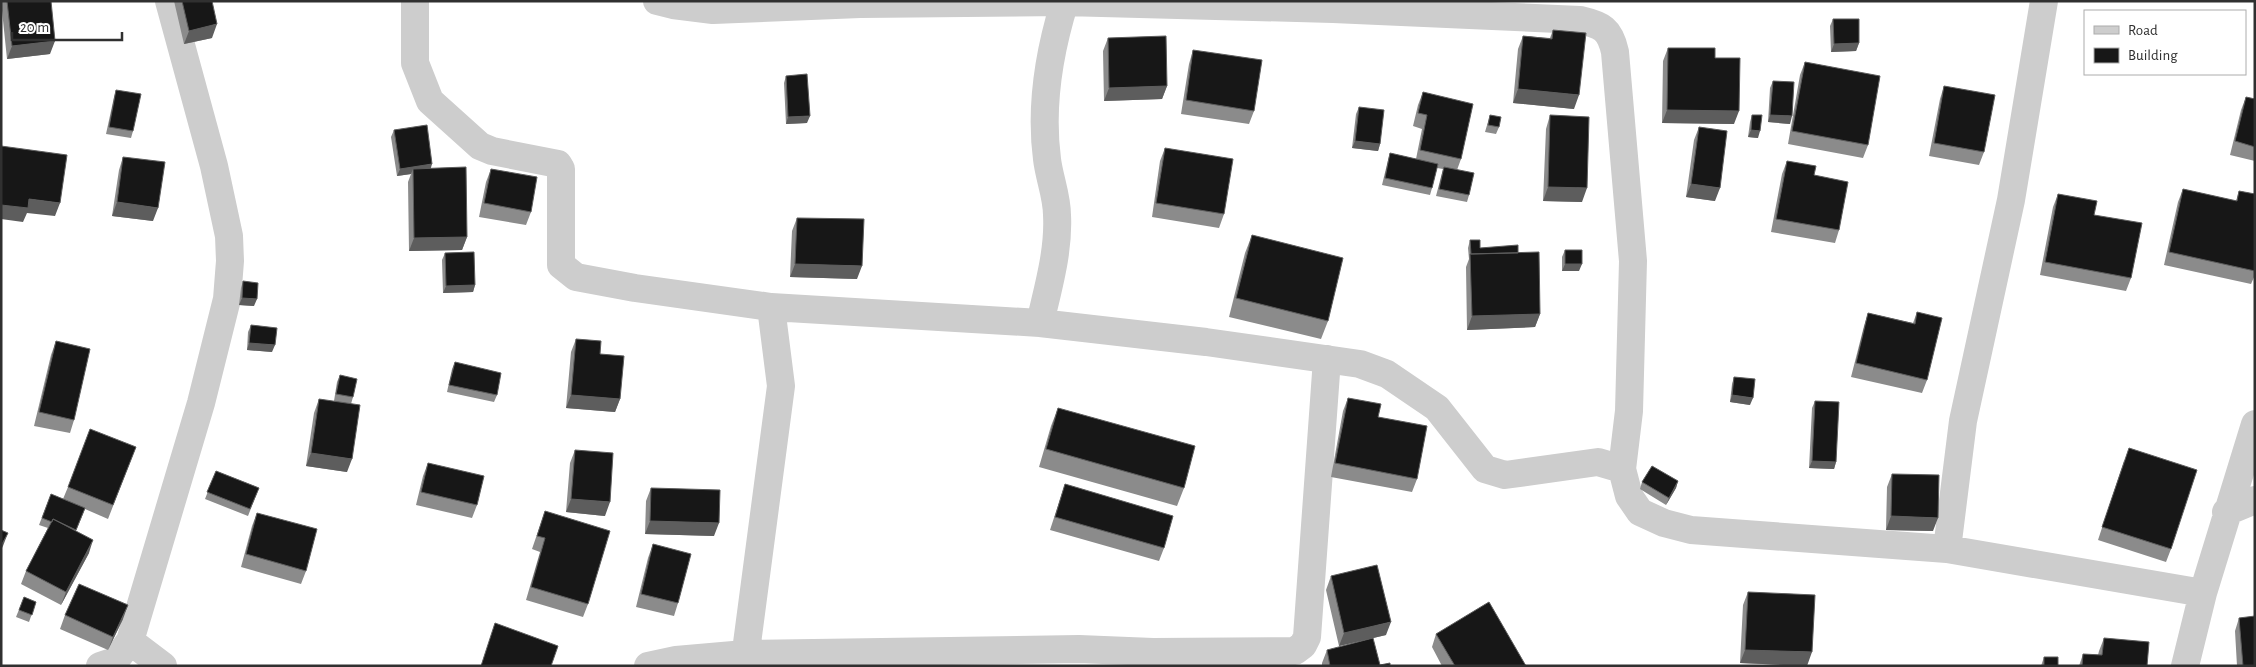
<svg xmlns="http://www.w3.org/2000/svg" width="2256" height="667" viewBox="0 0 2256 667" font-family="'Alegreya Sans',sans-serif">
<rect width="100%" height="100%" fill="#fff"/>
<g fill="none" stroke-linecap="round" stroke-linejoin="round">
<path stroke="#cdcdcd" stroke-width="28" d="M415,1V63L430,101L480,146L492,151L558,164L561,169V265L576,277L635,288L771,307L1040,323L1206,342L1360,364L1387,374L1437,408L1485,469L1505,475L1598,462L1622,469
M657,1L673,5L713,10L860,4L1064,2L1333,9L1580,20C1602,25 1610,29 1615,52L1633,261L1629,411L1622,469L1629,496L1640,512L1664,523L1691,530L1947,549L2203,593
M1040,323C1048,288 1059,251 1057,215C1057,196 1049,177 1047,159C1040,105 1049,52 1065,1
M2226,512L2255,500
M1947,549L1963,421L2011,200L2044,1
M130,641L163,666
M100,666L115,661L130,641L201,403L227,299L230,261L229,236L214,166L169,1
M648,666L676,660L745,654L1079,649L1153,652L1295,651L1303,645L1307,637L1327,359
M744,666L781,386L771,307
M2185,666L2203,593L2255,424"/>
</g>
<path fill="#8b8b8b" d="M1,1H51L50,54L7,59Z
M174,1H212V38L184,44Z
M1833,19L1859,43L1856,51L1831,52L1830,26Z
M1553,30L1574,109L1513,103L1518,49L1523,36L1550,38Z
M1108,38L1167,86L1162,99L1104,101L1103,51Z
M1668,48L1715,58L1734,124L1662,123L1663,61Z
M1193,50L1254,111L1249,124L1181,114L1189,64Z
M1805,62L1868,145L1863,158L1788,144L1800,75Z
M786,76L807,123L786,124L784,83Z
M1773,81L1790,124L1768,122L1770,88Z
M1944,86L1984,152L1979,165L1929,156L1940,99Z
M116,90L133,131L131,138L106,134L114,97Z
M1423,92L1461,159L1457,170L1469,195L1467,202L1436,196L1443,169L1437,168L1432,188L1430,195L1382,185L1388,160L1390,153L1416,159L1422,129L1413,126L1418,105Z
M2246,97L2255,99V161L2230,155L2241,110Z
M1359,107L1380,144L1378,151L1352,148L1356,114Z
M1490,115L1499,127L1496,134L1485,132Z
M1550,115L1582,202L1543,201L1546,129Z
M1752,115L1758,138L1748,137L1750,122Z
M1699,127L1715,201L1686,197L1694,140Z
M394,130L431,168L467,237L462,250L409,251L408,182L411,174L397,176L391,137Z
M1165,148L1224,214L1219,228L1152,217L1160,161Z
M123,157L153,221L112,216L119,170Z
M1787,161L1814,175L1839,230L1835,243L1771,232L1782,174Z
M491,169L531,212L526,225L479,217L486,182Z
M2183,189L2236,201L2239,191L2255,194V275L2251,284L2164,265L2178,202Z
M2058,194L2094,215L2131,278L2126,291L2040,275L2053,207Z
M797,218L857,279L790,277L792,231Z
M1252,235L1328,321L1321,339L1229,317L1245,253Z
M1470,240L1480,248L1518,253L1540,314L1535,327L1467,330L1466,267L1469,259L1468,248Z
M1565,250L1579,271H1562V257Z
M445,253L475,285L473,292L443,293L442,260Z
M243,281L254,306L239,305L241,288Z
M1917,312L1927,380L1922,393L1851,377L1864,326L1868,313L1913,323Z
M251,325L272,352L247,350L248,332Z
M576,339L600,354L620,399L615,412L566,408L571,352Z
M56,341L74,420L70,433L34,426L51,355Z
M455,362L497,395L494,402L447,392L452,369Z
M340,375L353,397L351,404L347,472L306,466L314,413L319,399L342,403L334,401L337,382Z
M1734,377L1750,405L1730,402L1732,384Z
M1348,398L1378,417L1417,479L1412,492L1331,477L1343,411Z
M1815,401L1836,462L1834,469L1809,468L1812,408Z
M1058,408L1184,488L1177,506L1039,467L1051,426Z
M136,447L108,519L85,509L76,531L89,553L61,605L21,584L26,571L48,528L39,525L51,494L63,499L68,487Z
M575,450L605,516L566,512L570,463Z
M2124,461L2171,549L2166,562L2098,540Z
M428,463L477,505L472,518L416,505L423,476Z
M216,471L259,488L248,516L205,499Z
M1892,474L1933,531L1886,530L1887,487Z
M1678,481L1676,488L1666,505L1640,489L1642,482Z
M1065,484L1164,548L1159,561L1050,530Z
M651,488L714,536L645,534L646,501Z
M545,511L588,604L583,617L526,600L540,552L532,549Z
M257,513L306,571L301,584L241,567L252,526Z
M653,544L678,603L674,616L636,607L648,558Z
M1331,576L1386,635L1339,646L1326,590Z
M1748,592L1807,666L1740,663L1743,605Z
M24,597L36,602L29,622L16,617Z
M65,615L123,619L108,650L60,629Z
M2239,618L2255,666H2237L2235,631Z
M1436,634L1526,666H1442L1432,647Z
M2104,638L2147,666H2079L2083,654L2098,655L2099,651Z
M1327,650L1380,665L1390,666H1322V663Z
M2044,657L2058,666H2041Z"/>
<path fill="#5d5d5d" d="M217,24L212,38L184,44L189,31Z
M55,41L50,54L7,59L12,46Z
M1859,43L1856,51L1831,52L1834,44Z
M1167,86L1162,99L1104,101L1109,88Z
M1518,89L1579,95L1574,109L1513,103Z
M1667,110L1739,111L1734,124L1662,123Z
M1770,115L1792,116L1790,124L1768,122Z
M810,116L807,123L786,124L788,117Z
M1751,130L1760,131L1758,138L1748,137Z
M1355,141L1380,144L1378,151L1352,148Z
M432,164L430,171L413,169L411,174L397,176L400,169Z
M1691,184L1720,188L1715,201L1686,197Z
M1548,187L1587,188L1582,202L1543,201Z
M29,199L60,203L55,216L27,213L23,222L1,219V205Z
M117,202L158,208L153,221L112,216Z
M467,237L462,250L409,251L414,238Z
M795,264L862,266L857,279L790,277Z
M1565,264H1582L1579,271H1562Z
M475,285L473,292L443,293L446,286Z
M242,298L257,299L254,306L239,305Z
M1540,314L1535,327L1467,330L1472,316Z
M249,343L275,345L272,352L247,350Z
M571,395L620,399L615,412L566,408Z
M1732,395L1753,398L1750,405L1730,402Z
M311,453L352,459L347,472L306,466Z
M1812,461L1836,462L1834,469L1809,468Z
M1678,481L1676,488L1666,505L1669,498Z
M571,499L610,502L605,516L566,512Z
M1891,516L1938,518L1933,531L1886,530Z
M650,521L719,523L714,536L645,534Z
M8,533L3,546L1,550V546Z
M93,540L89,553L61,605L66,592Z
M128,605L123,619L108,650L113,637Z
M1391,622L1386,635L1339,646L1344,633Z
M1745,650L1812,652L1807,666L1740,663Z"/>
<path fill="#171717" stroke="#5d5d5d" d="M7,1H51L55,41L12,46Z
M182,1H212L217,24L189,31Z
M1833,19H1859V43L1834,44Z
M1553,30L1586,33L1579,95L1518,89L1523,36L1552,39Z
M1166,36L1167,86L1109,88L1108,38Z
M1668,48H1715V58H1740L1739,111L1667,110Z
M1193,50L1262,60L1254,111L1186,100Z
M1805,62L1880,76L1868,145L1792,131Z
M807,74L810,116L788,117L786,76Z
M1773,81L1794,82L1792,116L1770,115Z
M1944,86L1995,95L1984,152L1934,143Z
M116,90L141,94L133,131L109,127Z
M1423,92L1473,104L1461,159L1420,150L1427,115L1418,113Z
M2246,97L2255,99V147L2235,141Z
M1359,107L1384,110L1380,144L1355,141Z
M1490,115L1501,117L1499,127L1488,125Z
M1550,115L1589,117L1587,188L1548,187Z
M1752,115H1762L1760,131L1751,130Z
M427,125L432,164L400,169L394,130Z
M1699,127L1727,131L1720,188L1691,184Z
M1,146L67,155L60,203L29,199L28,208L1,205Z
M1165,148L1233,159L1224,214L1156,203Z
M1390,153L1438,164L1432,188L1385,178Z
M123,157L165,162L158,208L117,202Z
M1787,161L1816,166L1814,175L1848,182L1839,230L1776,219Z
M466,167L467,237L414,238L413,169Z
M1444,167L1474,173L1469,195L1439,189Z
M491,169L537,177L531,212L484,203Z
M2183,189L2237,201L2239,191L2255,194V271L2169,252Z
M2058,194L2097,201L2094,215L2142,223L2131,278L2045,262Z
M797,218L864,219L862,266L795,264Z
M1252,235L1343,258L1328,321L1236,298Z
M1470,240H1480V248L1518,245V253L1471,254Z
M1565,250H1582V264H1565Z
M474,252L475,285L446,286L445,253Z
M1539,252L1540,314L1472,316L1470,254Z
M243,281L258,283L257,299L242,298Z
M1917,312L1942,318L1927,380L1856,363L1868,313L1915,324Z
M251,325L277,328L275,345L249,343Z
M576,339L601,341L600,354L624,356L620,399L571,395Z
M56,341L90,349L74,420L39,412Z
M455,362L501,373L497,395L449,385Z
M340,375L357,379L353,397L336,394Z
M1734,377L1755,379L1753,398L1732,395Z
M1348,398L1381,404L1378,417L1427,426L1417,479L1335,463Z
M319,399L360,405L352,459L311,453Z
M1815,401L1839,402L1836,462L1812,461Z
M1058,408L1195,446L1184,488L1046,449Z
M90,429L136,447L113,505L68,487Z
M2129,448L2197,470L2171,549L2102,527Z
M575,450L613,453L610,502L571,499Z
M428,463L484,476L477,505L421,492Z
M1652,466L1678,481L1669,498L1642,482Z
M216,471L259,488L250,509L207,492Z
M1892,474L1939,475L1938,518L1891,516Z
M1065,484L1173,516L1164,548L1055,517Z
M651,488L720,490L719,523L650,521Z
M51,494L85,508L76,530L53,519L52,522L42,518Z
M545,511L610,531L588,604L531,587L545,538L537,536Z
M257,513L317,529L306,571L246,554Z
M53,519L93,540L66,592L26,571Z
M1,530L8,533L1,546Z
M653,544L691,554L678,603L641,594Z
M1377,565L1391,622L1344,633L1331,576Z
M79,584L128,605L113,637L65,615Z
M1748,592L1815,595L1812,652L1745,650Z
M24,597L36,602L32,615L19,610Z
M1489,602L1526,666H1455L1436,634Z
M2255,616V666H2243L2239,618Z
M495,623L558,646L551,666H481Z
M1373,638L1380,665L1390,663V666H1330L1327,650Z
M2104,638L2149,642L2147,666H2082L2083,654L2102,655Z
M2044,657H2058V666H2044Z"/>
<rect width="2256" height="667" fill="none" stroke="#303030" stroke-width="5"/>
<rect x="2084" y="10" width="162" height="65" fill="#ffffff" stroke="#acacac"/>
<rect x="2094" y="26" width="25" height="8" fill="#cdcdcd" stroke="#acacac"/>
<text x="2128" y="35" font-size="15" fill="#303030">Road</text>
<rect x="2094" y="48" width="25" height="15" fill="#171717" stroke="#acacac"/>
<text x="2128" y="60" font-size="15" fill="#303030">Building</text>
<path d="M12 32v8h110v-8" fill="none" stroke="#303030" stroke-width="2.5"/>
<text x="20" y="32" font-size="15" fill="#303030" stroke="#ffffff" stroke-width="4" paint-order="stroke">20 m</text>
</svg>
